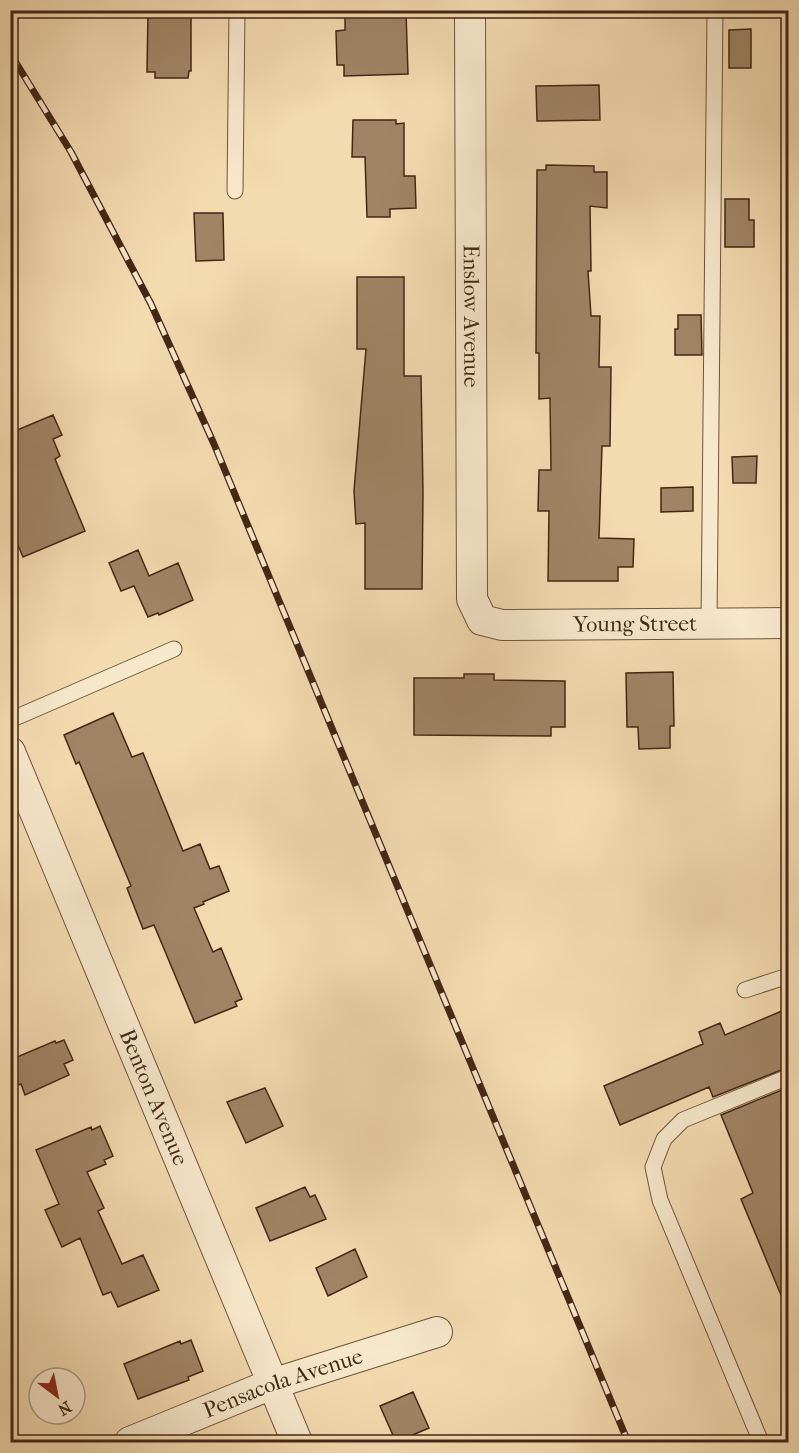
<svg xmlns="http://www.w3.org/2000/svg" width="799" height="1453" viewBox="0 0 799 1453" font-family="'IM FELL French Canon',serif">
<rect width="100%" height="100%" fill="#f3dbb0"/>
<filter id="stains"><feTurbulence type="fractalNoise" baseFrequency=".00333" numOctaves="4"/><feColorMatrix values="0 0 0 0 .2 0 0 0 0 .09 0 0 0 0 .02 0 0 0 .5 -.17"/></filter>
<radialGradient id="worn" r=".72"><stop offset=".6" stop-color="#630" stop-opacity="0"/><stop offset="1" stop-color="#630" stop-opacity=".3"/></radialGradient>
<path fill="#9f8566" stroke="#432716" stroke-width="1.5" d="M372,10L406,12L408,74L344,76V65H337L336,31L345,30V13H372Z
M148,11H191V71H189L188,78H155V72H147Z
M751,29V68H729V30Z
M599,85L600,120L537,121L536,86Z
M353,120H396V124L404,123V176H415L416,208L390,209V217H367L365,157H352Z
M546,165L594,166V172H607V208L590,206L591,271H588L591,316H600L599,367H611L610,446H602L599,538L634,539L633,567H618V581H548L549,511H538L539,470H551L550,398L539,399V353H536L537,170H546Z
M725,199H749V220H754V247H725Z
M194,213H223L224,260L196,261Z
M357,277H404V376H421L423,493L422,589H365V523L356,524L354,491L366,349H357Z
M678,315H701L702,355H675V329H678Z
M53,415L62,435L53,439L60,456L55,459L85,531L23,557L10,526V433Z
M757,456L756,483H733L732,457Z
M693,487V511L661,512V488Z
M138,550L149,576L178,563L193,600L159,615L158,613L148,617L134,586L121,591L109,563Z
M673,672L674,726H670V748L639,749L638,727H627L626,673Z
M464,674H494V680L565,681V727H551V736L414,735V678H464Z
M113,713L132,757L143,753L183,851L200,844L210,869L219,866L229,891L203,902L204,904L194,908L213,952L221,948L242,999L235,1002L237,1006L195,1023L154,925L143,929L127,888L131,886L79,762L76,764L64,735Z
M789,1008V1067L713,1097L709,1087L620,1125L604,1086L703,1044L699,1032L720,1023L725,1035Z
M64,1040L73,1060L64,1064L69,1075L25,1095L21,1084L10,1088V1060L55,1041L56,1043Z
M789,1087V1312H788L741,1199L753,1193L721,1115Z
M265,1088L283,1126L246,1143L227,1102Z
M100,1126L113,1156L104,1160L106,1164L87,1172L104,1208L98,1211L122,1264L143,1255L159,1290L118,1307L111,1292L103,1295L80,1238L62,1247L45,1210L59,1204L36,1150L91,1127L92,1130Z
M305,1187L310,1197L315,1195L326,1219L270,1241L256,1208Z
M355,1249L367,1277L328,1296L316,1268Z
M191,1340L203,1371L188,1377L189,1380L138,1399L124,1364L180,1341L181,1344Z
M413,1392L429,1428L396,1442L380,1406Z"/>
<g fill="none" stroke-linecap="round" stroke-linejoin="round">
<defs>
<path id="lane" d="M235,191L237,10
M709,623L715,10
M10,720L174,649
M745,990L788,976
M761,1442L660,1200L653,1167L664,1139L683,1120L788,1077"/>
<g id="street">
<path id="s1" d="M470,10L472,599L482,620L502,625L788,623"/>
<path id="s2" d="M10,752L297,1442"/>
<path id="s3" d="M130,1442L272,1384L437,1332"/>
</g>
</defs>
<use href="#lane" stroke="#6f543c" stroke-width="17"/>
<use href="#street" stroke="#6f543c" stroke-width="32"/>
<use href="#lane" stroke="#f7e8cc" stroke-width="15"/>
<use href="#street" stroke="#f7e8cc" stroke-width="30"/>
<defs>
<path id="rail" d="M10,53L71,152L151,304L214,444L628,1442"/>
</defs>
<use href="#rail" stroke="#432716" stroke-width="7"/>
<use href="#rail" stroke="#f7e8cc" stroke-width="4.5" stroke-dasharray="14" stroke-linecap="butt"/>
</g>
<g text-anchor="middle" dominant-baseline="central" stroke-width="5" stroke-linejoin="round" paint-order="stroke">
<g font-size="22" fill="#432716" stroke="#f7e8cc">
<text stroke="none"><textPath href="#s1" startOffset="306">Enslow Avenue</textPath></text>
<text stroke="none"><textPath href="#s1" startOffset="766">Young Street</textPath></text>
<text stroke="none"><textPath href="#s2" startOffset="374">Benton Avenue</textPath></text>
<text stroke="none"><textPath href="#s3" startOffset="164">Pensacola Avenue</textPath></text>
</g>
</g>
<rect width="799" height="1453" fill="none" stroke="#f3dbb0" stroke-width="36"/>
<rect x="12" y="12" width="775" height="1429" fill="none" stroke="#432716" stroke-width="3"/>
<rect x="18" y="18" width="763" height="1417" fill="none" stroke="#432716" stroke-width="1.5"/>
<g transform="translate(57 1396) rotate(148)"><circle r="28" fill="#f7e8cc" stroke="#af9b83" stroke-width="1.5"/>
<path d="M0-4.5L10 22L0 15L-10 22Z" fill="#8f2418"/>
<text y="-9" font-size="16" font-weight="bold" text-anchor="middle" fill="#432716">N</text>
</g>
<rect width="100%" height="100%" filter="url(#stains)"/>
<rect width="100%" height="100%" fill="url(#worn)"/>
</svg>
